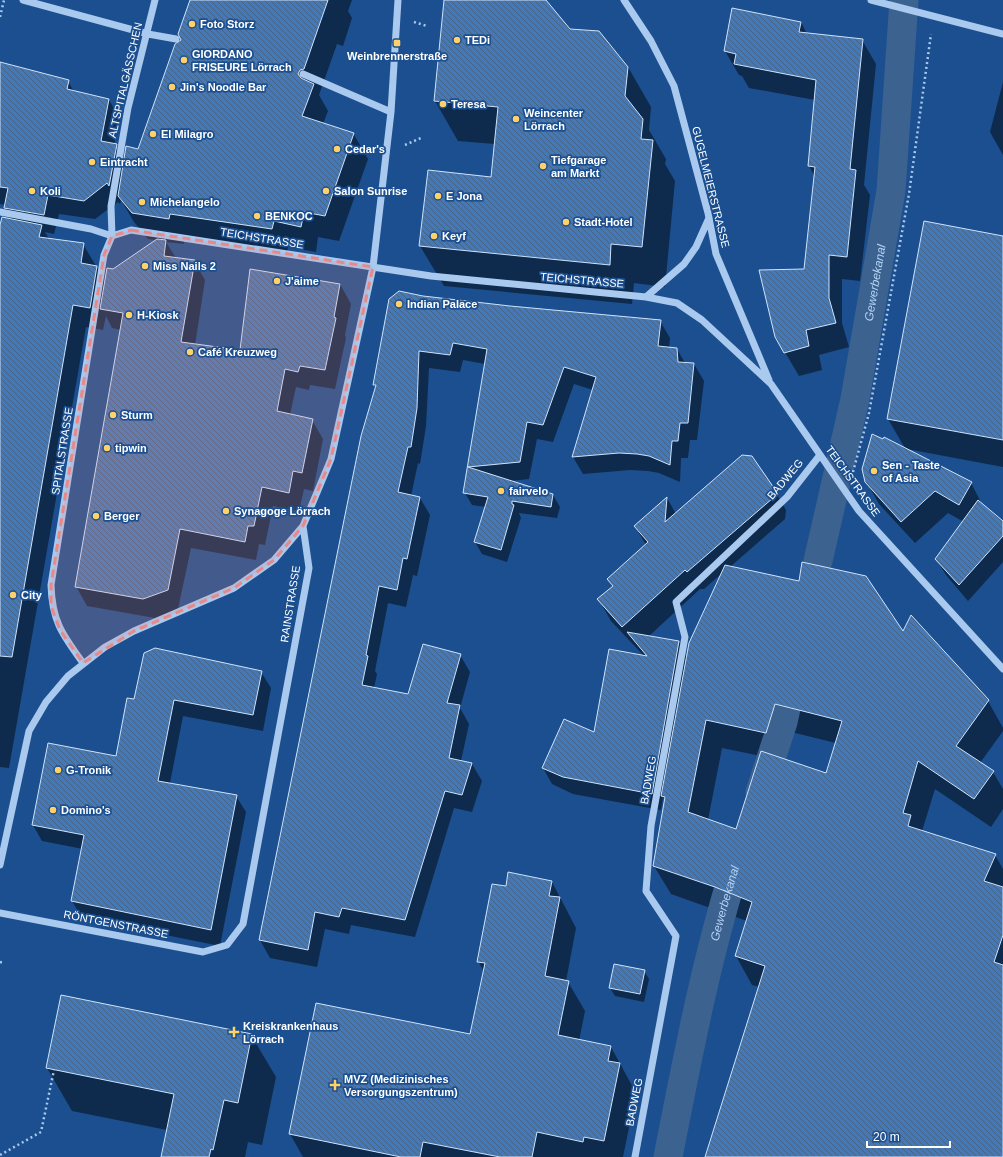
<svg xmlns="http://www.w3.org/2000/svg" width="1003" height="1157" viewBox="0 0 1003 1157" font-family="Helvetica,sans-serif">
<defs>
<pattern id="building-back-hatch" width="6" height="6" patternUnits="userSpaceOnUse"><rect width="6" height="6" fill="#4478b7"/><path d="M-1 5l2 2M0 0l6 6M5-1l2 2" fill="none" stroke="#486282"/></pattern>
</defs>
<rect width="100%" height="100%" fill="#1b4f8f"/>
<path fill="#0007" fill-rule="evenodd" d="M191,0H352L348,11L352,18L343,46L337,44L319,95L328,111L323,124L353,133L368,159L339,241L318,237L316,252L288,247L287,255L184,240V244L166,242L176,258L194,261L205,280L195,345L240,351L340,284L351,304L345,335L346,338L335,389L310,385L309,390L296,387L290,415L312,420L323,439L313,491L304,489L299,511L273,506L265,545L259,544L256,560L191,548L178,609L155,618L87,606L76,586L121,330L112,328L106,316L103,330L86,327L9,768L0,767V230L12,220L5,207V205L0,204V63L68,81L74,92L109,100L120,119L114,145L125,161L139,150L182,41ZM121,200L134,222L148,239L157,240L113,270L106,283L83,244L49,239L45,232L54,234L59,214L95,219L118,202L120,204Z
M445,0H545L569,30L628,67L651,107L649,130L666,159L665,164L675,181L665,287L634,283L632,304L444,286L420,246L492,178L495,144L458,141L435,101Z
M733,9L801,22L807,34L862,40L876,64L864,185L870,195L860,281L842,279V323L849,347L819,355L822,370L799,376L776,337L805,270L815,177L809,166L815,100L749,88L742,76L739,75L725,51Z
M1003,82V155L990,132Z
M1003,237V467L907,449L971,483L983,506L1003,523V562L968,601L946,575L936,559L964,522L948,513L915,543L879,504L866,481L906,450L888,419Z
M422,297L660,321L670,338L669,348L677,349L685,363L694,364L704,381L697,440H690L688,458H681L680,482L659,473L648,471L630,470L583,474L573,457L593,390L574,384L553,442L537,439L529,479L510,481L553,495L560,507L557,518L519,513L521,518L507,562L482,554L475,542L486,507L472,505L465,493L471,471L469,467L485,364L463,360L460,372L429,368L426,426L420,464L418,463L411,496L420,498L430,515L417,576L413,575L406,607L388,603L375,671L377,674L374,688L408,695L460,655L470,672L460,708L469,724L461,761L472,764L482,781L472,812L454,808L415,937L351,925L349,934L325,929L317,967L270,958L260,940L376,388L374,385Z
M773,488L786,510L785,519L730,567L903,632L988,701L1003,728V731L980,763L993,772L1003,789V809L991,827L935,789L922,831L995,855L1003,869V1157H706L760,987L752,985L736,956L747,921L671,894L654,866L665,801L663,797L661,810L573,794L552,784L543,768L595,734L644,656L611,621L599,600L613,587L608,579L646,545L635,526L667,498L676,514ZM721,574L687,658L679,642L648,637L700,589H704ZM791,732L836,743L826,774L783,759ZM722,748L761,756L736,831L708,820Z
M261,672L271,688L263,731L183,716L170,783L236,796L246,812L220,946L82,918L72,901L83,849L42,841L33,825L117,757L135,701Z
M552,882L576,928L566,981L568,982L585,1011L579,1041L611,1047L636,1093L623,1157H303L290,1134L471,1035L484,972L478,961L506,888Z
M644,971L649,979L644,1002L615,996L610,988Z
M251,1035L276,1077L262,1145L248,1142L245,1157H162L167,1130L72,1111L47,1068Z"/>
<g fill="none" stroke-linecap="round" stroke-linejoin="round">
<g stroke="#3c6290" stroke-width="29">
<path id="s1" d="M818,561L855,399L891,191L904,0"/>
<path d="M760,792L783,722L795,667"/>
<path id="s2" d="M668,1157C688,1055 707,954 739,855"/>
</g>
</g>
<path fill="url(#building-back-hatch)" stroke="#cfe3fa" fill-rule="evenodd" d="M190,0H328L304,69L300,70L298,74L301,78L314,84L302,116L354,133L325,216L304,212L301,227L274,221L272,229L170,214L169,219L132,213L118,196L126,146L138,149L175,44L181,40L178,34Z
M444,0H546L570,29L599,31L628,67L625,96L643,119L641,139L653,140L642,247L611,244L610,265L419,246L428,170L491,177L498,107L434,101Z
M732,8L801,22L799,32L863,39L850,169L856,170L847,257L829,255V298L836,323L806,330L809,346L784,353L775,337L759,270L804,269L815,167L808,166L816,80L734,64L736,54L724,51Z
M0,62L69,80L67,89L109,99L101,141L117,144L109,186L107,183L84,201L48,195L44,215L4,208L8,188L0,187Z
M2,217L42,225L39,237L84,243L81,263L97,266L90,308L73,305L12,657L0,656V225Z
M924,221L1003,236V440L887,419Z
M157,239L166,240L164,256L195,260L181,342L240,350L250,269L340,284L334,317L336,318L325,370L300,366L298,372L285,369L277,411L313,419L302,473L293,471L289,493L262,487L254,526H248L245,542L180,529L168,590L143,599L75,587L123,313L100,309L107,268L113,269Z
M399,291L423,296L510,306L661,320L658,346L677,348L678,362L694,363L688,423H680L678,441H672L670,465L649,456L637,454L619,453L572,457L596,377L564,367L543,425L527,422L520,462L468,467L553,494L551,507L512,501V504L514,505L501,550L474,542L488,497L463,493L487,349L453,343L450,355L419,351L417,408L411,447H408L398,492L420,497L407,559L403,558L397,590L379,586L366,655L368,656L362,685L408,694L423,644L461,654L447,703L460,705L449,758L472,763L462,795L445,791L405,920L342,908L339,917L315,912L308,950L259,940L361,436L376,385H373L389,299Z
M872,434L883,439L884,437L972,482L959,505L935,491L901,522L865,482L862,469Z
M742,455L752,456L774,488L773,498L687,572L685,570L622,627L597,599L613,586L607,579L648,542L634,526L667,497L665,522Z
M978,500L1003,521V536L959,585L935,559Z
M802,562L866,576L903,631L911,615L989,700L956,746L994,771L974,799L918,761L903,813L911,815L908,826L996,854L984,881L1003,887V935L994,962L1003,965V1157H705L765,966L735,956L752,902L715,887L653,866L665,797L661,796L689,643L725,565L799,581ZM775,704L842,721L826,773L761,751L736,829L688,812L706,720L766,733Z
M627,632L679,641L652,794L563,777L542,768L564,719L594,732L609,649L647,656Z
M155,648L262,671L253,715L174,700L158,781L237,795L211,930L71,901L84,835L32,825L48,743L116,756L127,698L134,699L144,653Z
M508,872L552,881L549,896L560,897L545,976L569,981L558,1035L611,1046L608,1061L620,1063L604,1141L584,1137L583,1142L537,1132L532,1157H500L423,1142L420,1157H401L289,1134L316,1003L470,1034L485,963L477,962L492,884L506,886Z
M614,964L645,970L640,994L609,988Z
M61,995L252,1034L238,1103L224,1100L213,1150L211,1149L209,1157H161L174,1094L46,1068Z"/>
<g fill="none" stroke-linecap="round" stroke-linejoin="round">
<path stroke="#a9c9ee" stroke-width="2.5" stroke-dasharray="2 3" stroke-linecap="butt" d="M0,17L4,0
M414,22L427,26
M405,145L421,138
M853,472L869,413L909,194L931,34
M0,962L4,963
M0,1155L41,1132L54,1070"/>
<path stroke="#a9c9ee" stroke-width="7" d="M23,0L148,34L176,39
M624,0L651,41L674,86L708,213L716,254L769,380
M871,0L1003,34
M303,74L391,112
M0,212L91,229L112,236L131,230L431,276L646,297L677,303L702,320L771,384L859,511L1003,669
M646,297L684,264L696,247L709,218
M83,663C62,634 52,621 51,585L104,255L112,236L111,206L128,108L155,0
M0,865L29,731L46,702L68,676L105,647L134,631L234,588L274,560L303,526
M0,913L203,952L227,945L243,924L309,568L303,526L331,459L373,267L391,112L398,0
M635,1157L676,936L646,891L651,826L685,637L676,602L787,497L820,455"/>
</g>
<path fill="#e88989" fill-opacity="0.2" stroke="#e88989" stroke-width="3" stroke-dasharray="8 5" stroke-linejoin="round" d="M131,230L373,267L331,459L303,526L274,560L234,588L134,631L83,663L60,630L51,606V585L104,255L112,236Z"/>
<g fill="#ffd166" stroke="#1b4f8f" stroke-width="1.5">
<circle cx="192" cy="24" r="4"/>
<circle cx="457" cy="40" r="4"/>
<rect x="393" y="39" width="8" height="8" rx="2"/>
<circle cx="184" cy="60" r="4"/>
<circle cx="172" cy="87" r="4"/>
<circle cx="443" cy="104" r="4"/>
<circle cx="516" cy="119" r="4"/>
<circle cx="153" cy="134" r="4"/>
<circle cx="337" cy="149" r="4"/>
<circle cx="92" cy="162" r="4"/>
<circle cx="543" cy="166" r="4"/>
<circle cx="32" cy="191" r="4"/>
<circle cx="326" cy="191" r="4"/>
<circle cx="438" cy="196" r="4"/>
<circle cx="142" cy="202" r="4"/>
<circle cx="257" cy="216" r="4"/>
<circle cx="566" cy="222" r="4"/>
<circle cx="434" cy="236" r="4"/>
<circle cx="145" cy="266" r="4"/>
<circle cx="277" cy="281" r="4"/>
<circle cx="399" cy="304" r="4"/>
<circle cx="129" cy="315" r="4"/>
<circle cx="190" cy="352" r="4"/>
<circle cx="113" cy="415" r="4"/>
<circle cx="107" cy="448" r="4"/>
<circle cx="874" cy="471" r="4"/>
<circle cx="501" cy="491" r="4"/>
<circle cx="226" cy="511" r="4"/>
<circle cx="96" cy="516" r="4"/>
<circle cx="13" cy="595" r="4"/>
<circle cx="58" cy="770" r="4"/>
<circle cx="53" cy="810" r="4"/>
<path d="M232 1026h4v4h4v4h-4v4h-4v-4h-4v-4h4z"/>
<path d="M333 1079h4v4h4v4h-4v4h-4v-4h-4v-4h4z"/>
</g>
<g text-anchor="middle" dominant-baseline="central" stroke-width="3.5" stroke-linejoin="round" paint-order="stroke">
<g font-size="11" font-weight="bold" fill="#fff" stroke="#1b4f8f" text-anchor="start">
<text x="200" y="24">Foto Storz</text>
<text x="465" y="40">TEDi</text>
<text x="192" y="54">GIORDANO<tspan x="192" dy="13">FRISEURE Lörrach</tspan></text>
<text x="397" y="56" text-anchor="middle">Weinbrennerstraße</text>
<text x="180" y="87">Jin's Noodle Bar</text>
<text x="451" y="104">Teresa</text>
<text x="524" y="113">Weincenter<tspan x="524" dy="13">Lörrach</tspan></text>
<text x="161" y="134">El Milagro</text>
<text x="345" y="149">Cedar's</text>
<text x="551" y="160">Tiefgarage<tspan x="551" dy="13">am Markt</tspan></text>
<text x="100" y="162">Eintracht</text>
<text x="40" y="191">Koli</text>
<text x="334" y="191">Salon Sunrise</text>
<text x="446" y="196">E Jona</text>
<text x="150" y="202">Michelangelo</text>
<text x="265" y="216">BENKOC</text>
<text x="574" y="222">Stadt-Hotel</text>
<text x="442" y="236">Keyf</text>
<text x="153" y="266">Miss Nails 2</text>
<text x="285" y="281">J'aime</text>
<text x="407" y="304">Indian Palace</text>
<text x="137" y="315">H-Kiosk</text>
<text x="198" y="352">Café Kreuzweg</text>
<text x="121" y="415">Sturm</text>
<text x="115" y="448">tipwin</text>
<text x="882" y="465">Sen - Taste<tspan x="882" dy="13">of Asia</tspan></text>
<text x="509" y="491">fairvelo</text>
<text x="234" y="511">Synagoge Lörrach</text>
<text x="104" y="516">Berger</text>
<text x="21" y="595">City</text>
<text x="66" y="770">G-Tronik</text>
<text x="61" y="810">Domino's</text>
<text x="243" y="1026">Kreiskrankenhaus<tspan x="243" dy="13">Lörrach</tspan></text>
<text x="344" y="1079">MVZ (Medizinisches<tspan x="344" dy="13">Versorgungszentrum)</tspan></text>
</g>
<g font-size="11" fill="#fff" stroke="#1b4f8f">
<text transform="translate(125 80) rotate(-77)">ALTSPITALGÄSSCHEN</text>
<text transform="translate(711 187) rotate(76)">GUGELMEIERSTRASSE</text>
<text transform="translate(262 238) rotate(9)">TEICHSTRASSE</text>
<text transform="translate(582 280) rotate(5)">TEICHSTRASSE</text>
<text transform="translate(62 451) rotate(-81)">SPITALSTRASSE</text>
<text transform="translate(785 479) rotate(-50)">BADWEG</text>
<text transform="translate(853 481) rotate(54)">TEICHSTRASSE</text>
<text transform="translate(290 604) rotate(-81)">RAINSTRASSE</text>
<text transform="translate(648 780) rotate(-80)">BADWEG</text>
<text transform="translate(116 924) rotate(11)">RÖNTGENSTRASSE</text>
<text transform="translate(634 1102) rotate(-79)">BADWEG</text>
</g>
<g font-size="12" font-style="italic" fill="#b5d3f5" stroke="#1b4f8f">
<text stroke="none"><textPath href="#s1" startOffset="284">Gewerbekanal</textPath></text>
<text stroke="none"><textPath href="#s2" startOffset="260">Gewerbekanal</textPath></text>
</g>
</g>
<path d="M867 1141v6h83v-6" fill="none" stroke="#ffffff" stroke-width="2"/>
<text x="873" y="1141" font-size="12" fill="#ffffff" stroke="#1b4f8f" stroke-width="3" paint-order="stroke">20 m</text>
</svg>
